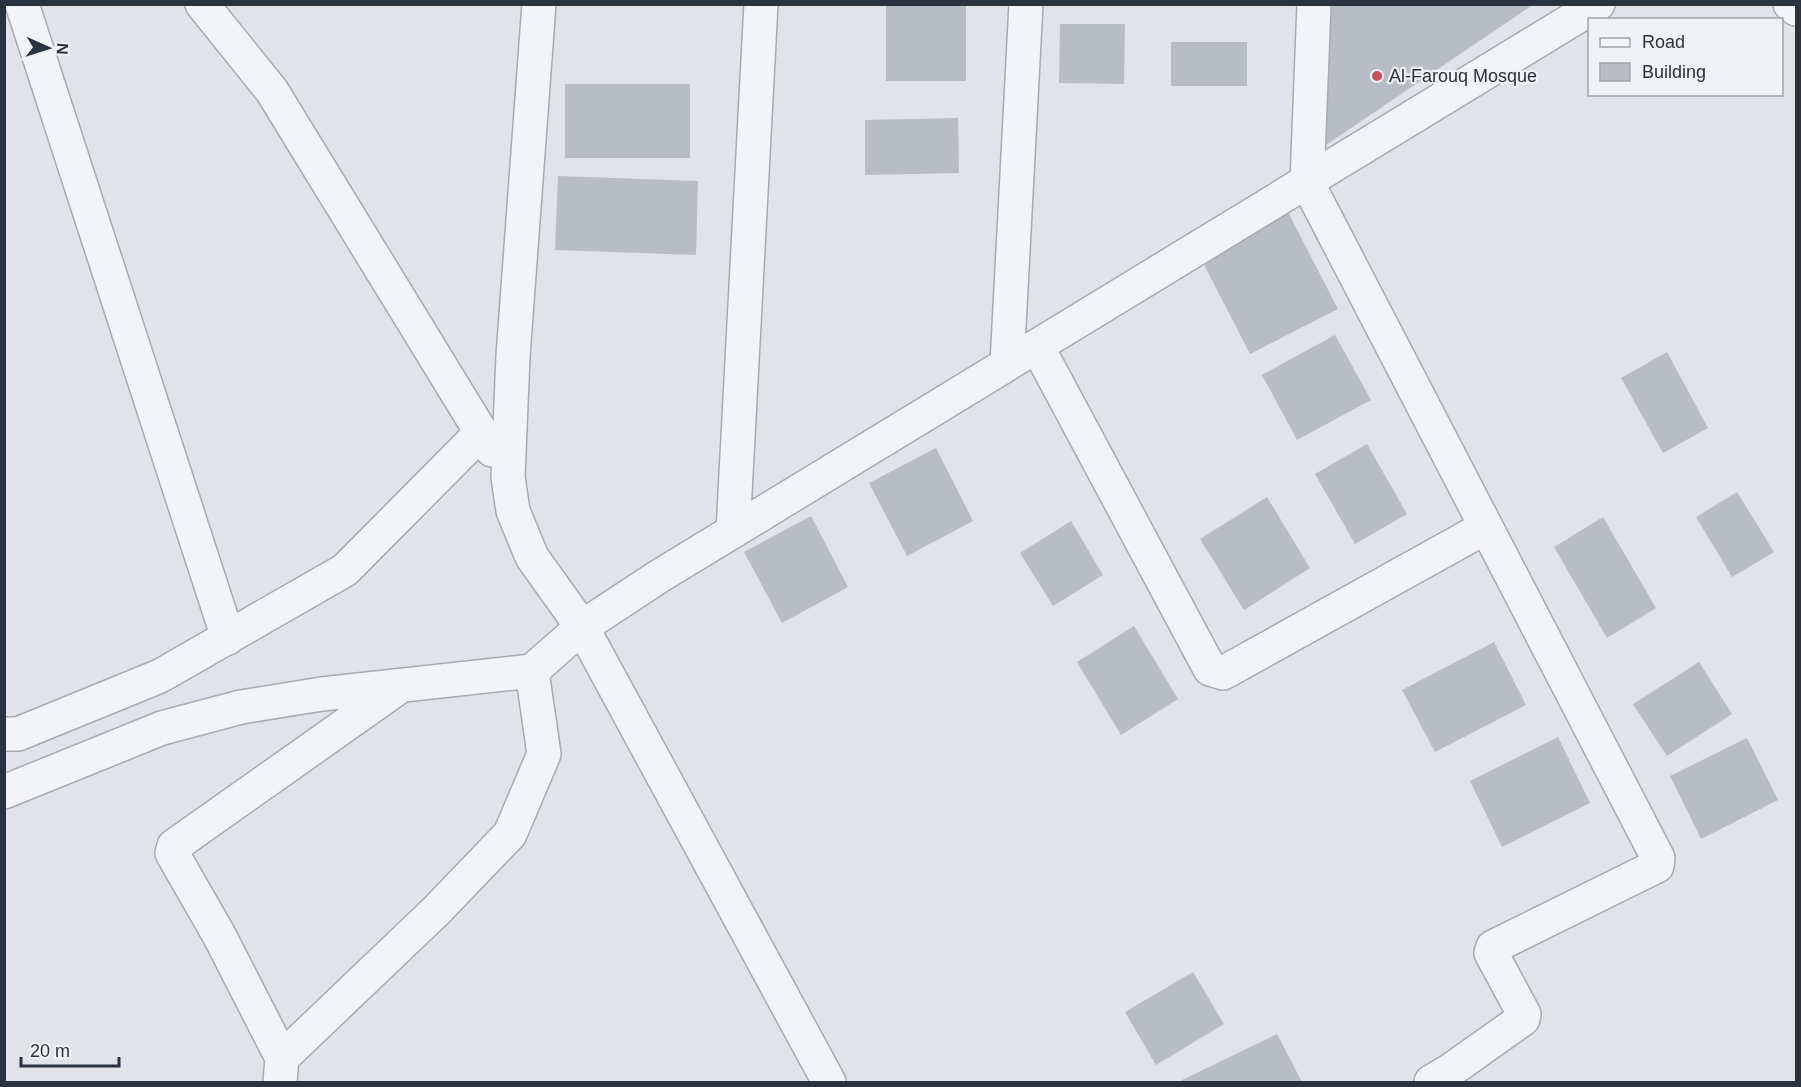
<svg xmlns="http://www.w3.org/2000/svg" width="1801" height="1087" viewBox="0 0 1801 1087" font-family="Arial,sans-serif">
<rect width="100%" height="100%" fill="#e1e3e9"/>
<path fill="#b8bcc5" d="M1328,4H1534L1323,147Z
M886,6H966V81H886Z
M1060,24H1125L1124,84L1059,83Z
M1171,42H1247V86H1171Z
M565,84H690V158H565Z
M958,118L959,173L865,175V120Z
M558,176L698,181L696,255L555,250Z
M1287,210L1338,309L1250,354L1199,255Z
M1335,335L1371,400L1297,440L1262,375Z
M1667,352L1708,428L1663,453L1621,378Z
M1367,444L1407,514L1355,544L1315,474Z
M936,448L973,521L907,556L869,483Z
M1737,492L1774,552L1732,577L1696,517Z
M1267,497L1310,568L1244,610L1200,539Z
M811,516L848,587L782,623L744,552Z
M1603,517L1656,608L1607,638L1554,547Z
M1071,521L1103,575L1053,606L1020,553Z
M1134,626L1178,699L1121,735L1077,662Z
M1494,642L1526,705L1435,752L1402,690Z
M1699,662L1732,714L1667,756L1633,704Z
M1558,737L1590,803L1502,847L1470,781Z
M1747,738L1778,800L1701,839L1670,776Z
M1193,972L1224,1024L1156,1065L1125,1012Z
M1277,1034L1302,1082H1178Z"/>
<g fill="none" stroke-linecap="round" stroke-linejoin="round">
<defs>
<path id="minor" d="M22,4L228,638
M202,4L272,91L492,450
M539,4L513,356L508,477L513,511L532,557L582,627L829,1082
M1314,4L1307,182L1658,858L1657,866L1653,868L1493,947L1491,953L1524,1014L1523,1019L1451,1070L1431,1082
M1790,4L1796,9
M1037,346L1210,669L1223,673L1486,527
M1007,364L1026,4
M733,531L761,4
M4,734H18L160,676L345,570L481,433
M4,792L162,728L241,707L322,694L532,671L582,627L658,577L1598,4
M282,1058L219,935L172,853L174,846L399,687
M280,1082L282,1058L436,911L510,834L544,754L532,671"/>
</defs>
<use href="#minor" stroke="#a6aab3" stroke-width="36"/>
<use href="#minor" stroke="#f3f4f7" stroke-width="33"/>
</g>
<circle fill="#c64d59" stroke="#f0f2f6" stroke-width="2" cx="1377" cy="76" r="6"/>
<g text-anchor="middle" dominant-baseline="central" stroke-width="4.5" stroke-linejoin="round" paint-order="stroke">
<g font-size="18" fill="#2a313f" stroke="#f0f2f6" text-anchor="start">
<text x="1389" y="76">Al-Farouq Mosque</text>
</g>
</g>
<rect width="1801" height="1087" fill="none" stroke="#2a313f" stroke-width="12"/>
<rect x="1588" y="18" width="195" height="78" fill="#f0f2f6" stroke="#a1a5ad" stroke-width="1.5"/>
<rect x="1600" y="38" width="30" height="9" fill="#f3f4f7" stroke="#a1a5ad" stroke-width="1.5"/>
<text x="1642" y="48" font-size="18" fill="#2a313f">Road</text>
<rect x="1600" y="63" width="30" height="18" fill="#b8bcc5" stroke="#a1a5ad" stroke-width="1.5"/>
<text x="1642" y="78" font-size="18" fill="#2a313f">Building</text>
<g transform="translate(48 48) rotate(93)" stroke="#f0f2f6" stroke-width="4.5" paint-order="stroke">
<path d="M0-4.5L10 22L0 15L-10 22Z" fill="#2a313f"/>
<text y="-9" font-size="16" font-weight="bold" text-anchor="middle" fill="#2a313f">N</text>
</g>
<path d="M21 1057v9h98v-9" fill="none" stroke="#2a313f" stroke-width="3"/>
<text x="30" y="1057" font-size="18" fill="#2a313f" stroke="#f0f2f6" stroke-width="4.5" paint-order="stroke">20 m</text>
</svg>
